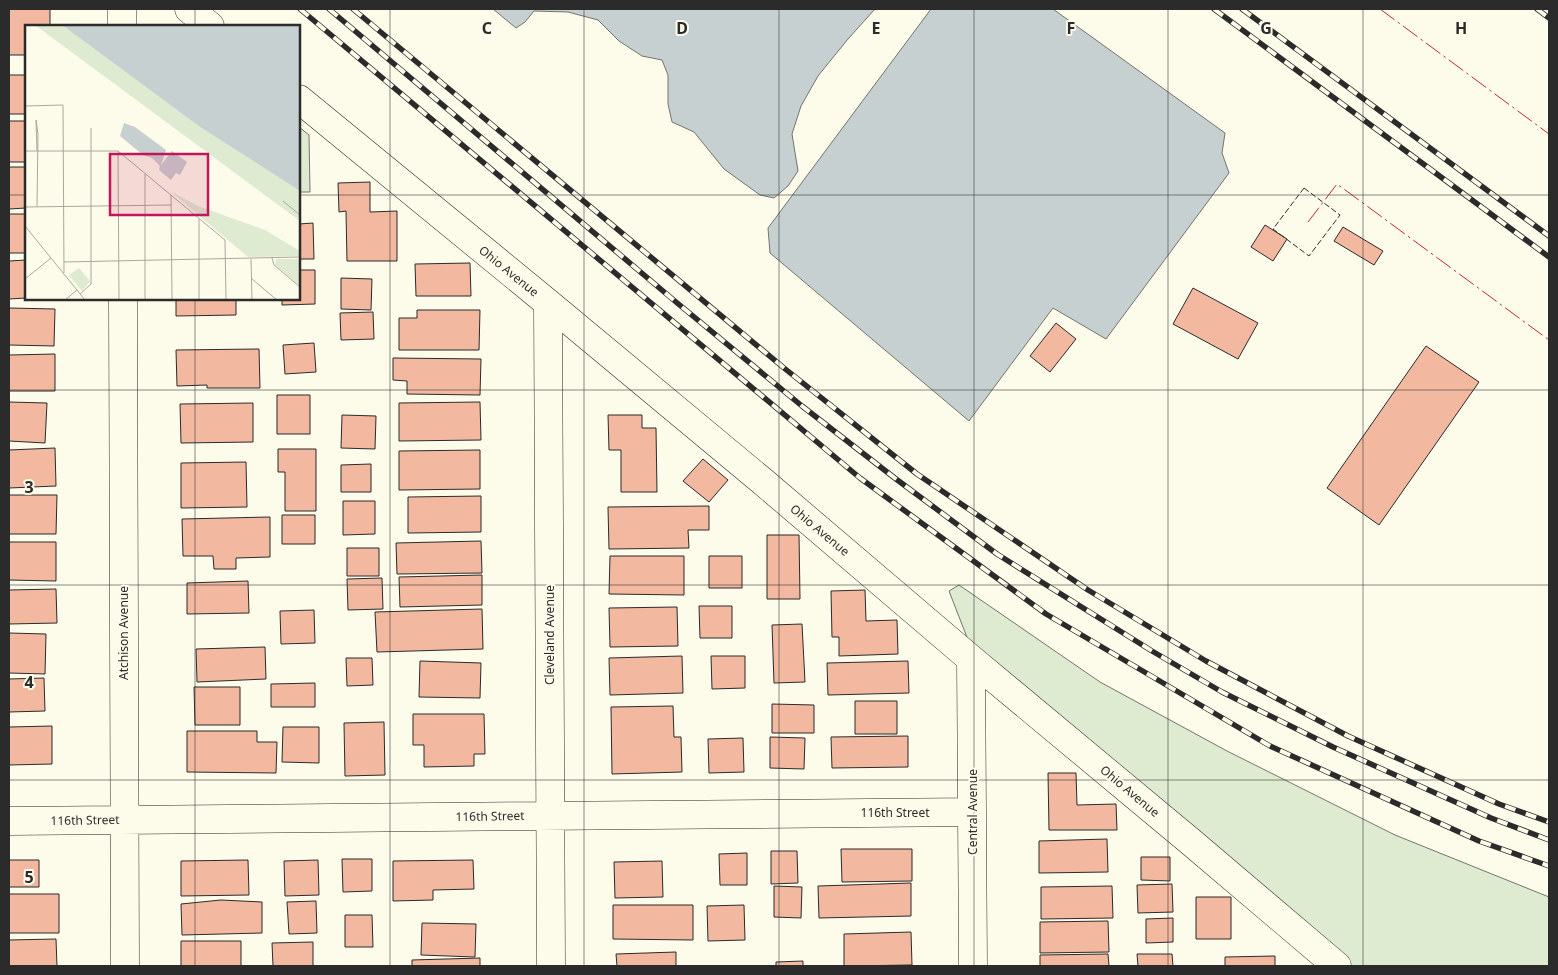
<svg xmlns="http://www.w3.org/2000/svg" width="1558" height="975" viewBox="0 0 1558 975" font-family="'Noto Sans',sans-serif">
<rect width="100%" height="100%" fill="#fdfbea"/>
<path fill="#deebd1" stroke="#74746e" d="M299,127L309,135L310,192H299Z
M959,585L1100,682L1227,751L1395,835L1549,897V966H1351L970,645L949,591Z"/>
<path fill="#c7d0d0" stroke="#74746e" d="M493,9H875L848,39L818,76L801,106L792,134L798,171L788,186L774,198L760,195L724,169L694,132L672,122L668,104V75L662,60L642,56L619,41L598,20L568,12L534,11L525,22L516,28Z
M931,9H1053L1225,133L1222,153L1229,173L1106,339L1053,308L969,421L770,253L768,228Z"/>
<path fill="#f2b8a0" stroke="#2b2b2b" d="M9,9H50V26H26V55H9Z
M9,75H26V114H9Z
M9,121H26V162H9Z
M9,167H26V208L9,209Z
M370,182V212L397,211V261H347L346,211L339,212L338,183Z
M9,214H26V253H9Z
M313,223L314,259H299V224Z
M1265,225L1287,239L1273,261L1251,247Z
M1343,227L1383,251L1374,265L1334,241Z
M26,260V298L9,299V261Z
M470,263L471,296H416L415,264Z
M299,270H315V304L282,305V299H299Z
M341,278L372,279L371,310L341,309Z
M1193,288L1258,323L1238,359L1173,324Z
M176,299H236V315L176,316Z
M9,308L55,309L54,346L9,345Z
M417,310H480L479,350H399V318H417Z
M373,312L374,339L341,340L340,313Z
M1056,323L1076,339L1050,372L1030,356Z
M314,343L316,372L285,374L283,345Z
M1426,346L1479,382L1379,525L1327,488Z
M259,349L260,388H207V385L177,386L176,350Z
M55,354V391H9V355Z
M393,358L481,359L480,395L407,394V381L393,380Z
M277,395H310V434H277Z
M9,402L47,403L45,443L9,441Z
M480,402L481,440L399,441V403Z
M253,403V442L181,443L180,404Z
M342,415L376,416L375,449L341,448Z
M608,415H642V428H656L657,492H621V450H609Z
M55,448L56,486L9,488V450Z
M278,449H316V511H285V472H278Z
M480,450V489L399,490V451Z
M703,459L728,480L709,502L683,481Z
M246,462L247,507L181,508V463Z
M371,464V492H341V465Z
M9,495H57L56,534H9Z
M481,496V532L408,533V497Z
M343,501H375V534L343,535Z
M709,506V530H688L689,548L609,549L608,507Z
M282,515H315V544H282Z
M270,517V557L236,558V569H214L213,556H183L182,519Z
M767,535H799L800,599H767Z
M481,541L482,573L397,574L396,543Z
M9,542H56V581L9,580Z
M347,548H379V576H347Z
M610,556H684V595L609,594Z
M709,556H742V588H709Z
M482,575V605L400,607L399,577Z
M382,578L383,609L348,610L347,579Z
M248,581L249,613L187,614V583Z
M56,589L57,623L9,624V590Z
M865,590L866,621L897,620L898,654L839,656V637H832L831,591Z
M699,606H732V638H700Z
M677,607L678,646L610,647L609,608Z
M482,609L483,649L377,652L375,612Z
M314,610L315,643L281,644L280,611Z
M802,624L805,682L774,683L772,625Z
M9,633L46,634L45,674L9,673Z
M265,647L266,679L197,682L196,649Z
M682,656L683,693L610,695L609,658Z
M711,656H745V688L712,689Z
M346,658H372L373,685L347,686Z
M420,661L481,663L480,698L419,697Z
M908,661L909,693L828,695L827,663Z
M44,678L45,711L9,712V679Z
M315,683V707H271V684Z
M194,687H240V725H195Z
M855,701H897V734H855Z
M772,704L814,705V733H772Z
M673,706L674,737H681L682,772L612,774L611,707Z
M413,714H484L485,754H474V766L424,767V745H413Z
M384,722L385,775L345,776L344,723Z
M52,726V764L9,765V727Z
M283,727H319V763L282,762Z
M187,731H257V742H277L276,773L187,772Z
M908,736V767L832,768L831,737Z
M770,737L805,738L804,769L770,768Z
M743,738L744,772L709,773L708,739Z
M1048,773H1076L1077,805L1116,804L1117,830H1049Z
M1107,839L1108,872L1039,873V841Z
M841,849H912V881L842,882Z
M771,851H797L798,883L771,884Z
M747,853V885H720L719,854Z
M1141,857H1170V881L1141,880Z
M342,859H372V891L343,892Z
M9,860H39V887H9Z
M248,860L249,895L181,896V861Z
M318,860L319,895L285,896L284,861Z
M473,860L474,889L433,890V900L393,901V861Z
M662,861L663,897L615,898L614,862Z
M911,883V916L819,918L818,886Z
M1172,884L1173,912L1138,913L1137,885Z
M774,886L802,887L801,918L774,917Z
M1112,886L1113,918L1041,919V887Z
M9,894H59V933H9Z
M1196,897H1231V939H1196Z
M221,900L262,902V933L182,935L181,904Z
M316,901L317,933L289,934L287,902Z
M613,905H693V940L613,939Z
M744,905L745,940L708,941L707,906Z
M345,915H372L373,947H345Z
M1173,918V942L1146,943V919Z
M1108,921L1109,952L1040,953V922Z
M422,923L476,924L475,957L421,955Z
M911,932L912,965L844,966V934Z
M56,939L57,966H9V940Z
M181,941H241V966H181Z
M313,942V966H273L272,943Z
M676,952V966H617L616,954Z
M1108,954L1109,966H1040V955Z
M1137,954H1172L1173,966H1138Z
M1275,956V966H1225V957Z
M480,958V966H412V960Z
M803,961V966H776V962Z"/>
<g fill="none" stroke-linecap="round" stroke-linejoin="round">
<defs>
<path id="minor" d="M122,9V26
M189,9L210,26
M299,99L548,303L761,480L971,659L1191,842L1337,966
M123,299L125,966
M548,303L551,966
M971,659L973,966
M9,821L972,812"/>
</defs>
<use href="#minor" stroke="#2b2b2b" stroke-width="29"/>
<use href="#minor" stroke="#fdfbea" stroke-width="28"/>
<defs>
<path id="rail" d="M300,9L860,478L1046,614L1270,746L1479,841L1549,866
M329,9L676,302L802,406L896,479L997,554L1152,651L1222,692L1333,747L1491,818L1549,840
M353,9L784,368L917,474L1088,590L1206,661L1348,736L1499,804L1549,822
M1214,9L1549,257
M1242,9L1549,236
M1537,9L1549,18"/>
</defs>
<use href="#rail" stroke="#2b2b2b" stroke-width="5.5"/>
<use href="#rail" stroke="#fdfbea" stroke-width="4" stroke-dasharray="11" stroke-linecap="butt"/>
<path stroke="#2b2b2b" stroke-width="1" stroke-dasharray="6 2.5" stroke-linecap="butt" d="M1304,188L1340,215L1309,256L1273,229Z"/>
<path stroke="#c62828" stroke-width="1" stroke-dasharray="18 4 2.5 4" stroke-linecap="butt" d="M1380,9L1549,134
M1308,222L1337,184L1549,340"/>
</g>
<path fill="none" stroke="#2b2b2b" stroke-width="1" stroke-opacity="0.55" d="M195,9V26M390,9V966M584,9V966M779,9V966M974,9V966M1168,9V966M1363,9V966M9,195H26M299,195H1549M195,299V966M9,390H1549M9,585H1549M9,780H1549"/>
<g text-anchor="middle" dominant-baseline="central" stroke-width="4" stroke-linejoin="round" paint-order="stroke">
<g font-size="12" fill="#2b2b2b" stroke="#fdfbea">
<text transform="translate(509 271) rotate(39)">Ohio Avenue</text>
<text transform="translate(820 530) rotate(40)">Ohio Avenue</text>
<text transform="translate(123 633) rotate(-90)">Atchison Avenue</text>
<text transform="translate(549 635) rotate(-90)">Cleveland Avenue</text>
<text transform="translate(1130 791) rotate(40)">Ohio Avenue</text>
<text x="895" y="812">116th Street</text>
<text transform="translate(972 812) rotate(-90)">Central Avenue</text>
<text transform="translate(490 816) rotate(-1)">116th Street</text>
<text transform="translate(85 820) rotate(-1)">116th Street</text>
</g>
</g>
<g transform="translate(25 25)">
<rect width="275" height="275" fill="#fdfbea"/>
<path d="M10,0H37L175,102L275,166V196ZM145,166L173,181L240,205L275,226V231L223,232ZM251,234H275V261L250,240ZM54,243L65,256L57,266L44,250Z" fill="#deebd1"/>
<path d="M37,0H275V166L175,102ZM99,98L110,102L141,125L136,140L147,126L162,137L155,150L151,148L146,155L134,145L135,141L127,133L118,130L95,111Z" fill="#c7d0d0"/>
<path fill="none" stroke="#a9a89e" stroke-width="1" d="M0,81L38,80L39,248M0,126H93L200,215L201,275M93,126L94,275M120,149V275M146,170L147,275M258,176L275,190M12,181L13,109L11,95L12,126M0,182L146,180M174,194V275M0,201L60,275M247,233L249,240L275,262M226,234L227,275M39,237L275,232M0,254L26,233M227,254L252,275M55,269L66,259V103M40,275L52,265"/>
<path fill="#c2185b" fill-opacity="0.15" stroke="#c2185b" stroke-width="2.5" d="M85,129H183V190H85Z"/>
<rect width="275" height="275" fill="none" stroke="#2b2b2b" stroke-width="2.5"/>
</g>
<g font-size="16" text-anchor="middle" font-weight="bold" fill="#2b2b2b" stroke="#fdfbea" stroke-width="4" stroke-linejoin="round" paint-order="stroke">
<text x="487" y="34">C</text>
<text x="682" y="34">D</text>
<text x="876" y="34">E</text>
<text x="1071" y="34">F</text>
<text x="1266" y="34">G</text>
<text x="1461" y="34">H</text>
<text x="29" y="493">3</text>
<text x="29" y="688">4</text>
<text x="29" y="883">5</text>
</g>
<rect width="1558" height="975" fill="none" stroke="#2b2b2b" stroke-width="20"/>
</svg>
